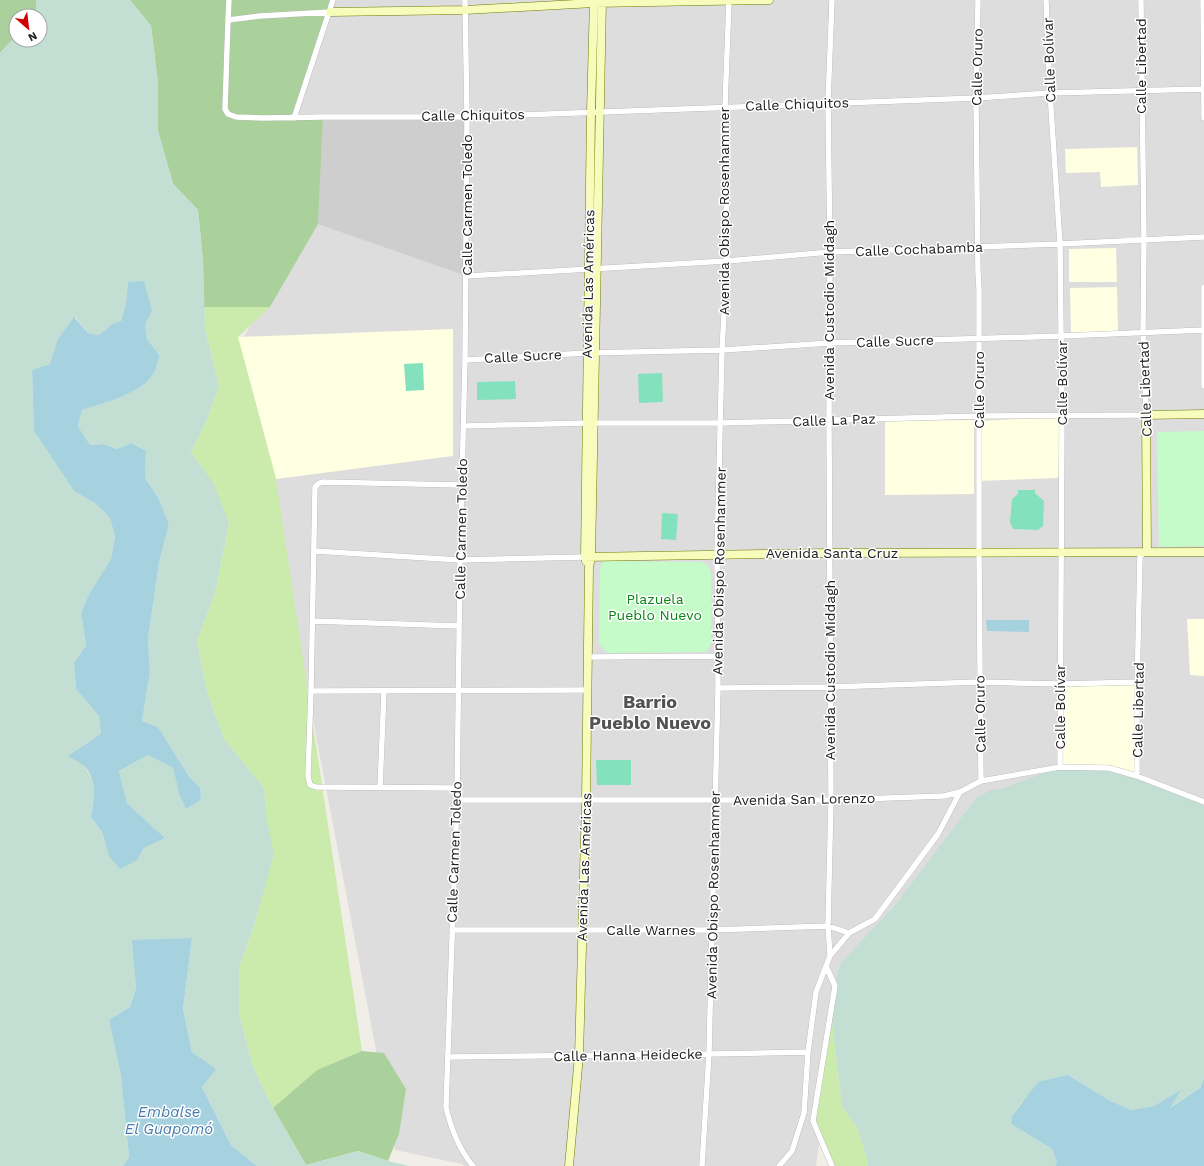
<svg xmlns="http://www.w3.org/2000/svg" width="1204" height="1166" viewBox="0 0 1204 1166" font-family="'Work Sans',sans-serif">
<rect width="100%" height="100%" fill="#f1eee7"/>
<path fill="#dedddd" d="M226,0H1204V812L834,1032L816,1166H464L462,1164L395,1150L241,342L305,227Z"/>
<path fill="#ffffe1" d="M1137,147L1138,185L1101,187L1100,172L1066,173L1065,149Z
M1116,248L1117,282H1069V249Z
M1117,287L1118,331L1071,333L1070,288Z
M453,329V456L276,479L238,337Z
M1061,417L1059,476L1057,478L979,481L980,421Z
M974,420V494L885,495V421Z
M1187,619H1204V676L1190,675Z
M1138,682L1137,776L1060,767V684Z"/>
<path fill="#cecece" d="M323,117H467V276L318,224Z"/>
<path fill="#cbebac" d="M204,307H270L238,337L276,479L362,1051L317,1070L273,1108L253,1067L239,1014V968L254,926L260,904L266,815L264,788L224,739L207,692L197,641L215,593L229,523L191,452L206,422L219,386L205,328Z
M830,1004L842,1107L857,1127L868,1162L867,1166H832L813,1121Z"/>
<path fill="#aad19b" d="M0,0H36V15L16,16V36L0,53Z
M130,0H333L294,117H323L318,224L270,307H204L203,261L198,210L173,184L158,131V84L151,26Z
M362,1051L384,1053L406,1089L399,1134L388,1161L358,1151L306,1165L273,1108L317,1070Z"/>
<path fill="#c3dfd3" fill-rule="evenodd" d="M36,0H130L151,26L158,84V131L173,184L198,210L203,261L205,328L219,386L206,422L191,452L214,484L229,523L215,593L197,641L207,692L224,739L264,788L266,815L274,854L254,926L239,968V1014L253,1067L273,1108L306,1165L358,1151L388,1161L409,1166H257L231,1145L202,1087L215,1069L192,1052L183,1009L192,938L133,941L136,988L130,1007L109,1020L121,1076L129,1157L123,1166H0V53L16,36V40H40V16H36ZM128,282L145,324L147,339L160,356C157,362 156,371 152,376C140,394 102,404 82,410L78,426L90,445L104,444L117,449L131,443L146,451L145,478L159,499L169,524L159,563L148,639L150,672L142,721L158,727L190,778L199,788L201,800L186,809L179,794L173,768L148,755L119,771L127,803L165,838L144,848L137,860L104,840L102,832L91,817C95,794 98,785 83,765L86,744L101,733L99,716L76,689L74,663L86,645L81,613L89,594L111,559L115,537L110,518L95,503L74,491L34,431L32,370L50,364L75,317L88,333L99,335L112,324L121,321L126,303Z
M1060,767L1109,768L1204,802V1078L1200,1088L1168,1109L1180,1091L1154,1106L1131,1110L1109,1100L1068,1075L1022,1102L1012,1116L1011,1124L1052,1149L1057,1163L1055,1166H867L868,1162L857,1127L842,1107L830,1004L840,964L895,905L976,798L991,790L1004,788Z"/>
<path fill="#c4fbc9" d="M1204,431V546L1159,547L1157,432Z
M604,561L701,562C708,564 709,566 711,573V644L709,648L705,652L609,653L605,651L599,644L600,570L601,565Z"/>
<path fill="#84e1bd" d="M423,363L424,390L406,391L404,364Z
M662,373L663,402L639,403L638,374Z
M515,381L516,399L477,400V382Z
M1018,490H1035V493L1044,501L1043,526L1038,530L1013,529L1010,522L1012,499L1018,494Z
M662,513L678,514L676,540L661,539Z
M596,760H631V785H597Z"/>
<path fill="#a6d2df" d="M144,281L152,311L145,324L147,339L160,356C157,362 156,371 152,376C140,394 102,404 82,410L78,426L90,445L104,444L117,449L131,443L146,451L145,478L159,499L169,524L159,563L148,639L150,672L142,721L158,727L190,778L200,788L201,800L186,809L179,794L173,768L148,755L119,771L127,803L165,838L144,848L137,860L120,869L109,856L102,832L91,817C94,799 98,781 84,766C80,762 73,759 68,756L86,744L101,733L99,716L76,689L74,663L86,645L81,613L89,594L111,559L115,537L110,518L95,503L74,491L34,431L32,370L50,364L58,339L74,317L88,333L99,335L112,324L121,321L126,303L128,282Z
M986,620H1029V632L987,631Z
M192,938L183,1009L192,1052L216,1069L202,1087L231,1145L257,1166H123L129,1157L121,1076L109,1020L130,1007L136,988L132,940Z
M1068,1075L1109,1100L1131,1110L1154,1106L1181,1090L1170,1108L1200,1088L1204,1078V1166H1055L1057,1163L1052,1149L1011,1124L1012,1116L1038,1082Z"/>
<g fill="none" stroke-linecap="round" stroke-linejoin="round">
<defs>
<path id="street" d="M465,0L467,117L465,360L460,560L457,800L446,1107C451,1129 459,1149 473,1166
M978,0L976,98L978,273L979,289V552L981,781
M1046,0L1050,93L1060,244L1062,415L1060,767
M1203,0L1204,118
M330,12L260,16L228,20L225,109L228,114L236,117L264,118L323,117H467L976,98L1050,93L1204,89
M228,20L229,0
M294,118L333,0
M467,276L727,261L830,252L1060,244L1204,237
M1204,287V386
M465,360L587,353L722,350L830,343L1062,336L1204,330
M464,426L586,423H721L979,416L1146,415L1143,332L1144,240L1141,0
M314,551L460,560L585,557
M313,621L459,626
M589,657L718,656
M718,688L829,687L979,682L1060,684L1138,682
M311,691L588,690
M1137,776V687L1140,556L1146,552
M380,788L384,691
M457,788L316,787L310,785L308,776L311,691L315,487L318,484L322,482L462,485
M457,800H831L944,796L960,792L981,781L1060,767L1109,768L1137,776L1204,802
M452,930H711L828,926L849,933
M830,956L828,926L831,800L829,420L830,252L828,102L832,0
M826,966L835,986L813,1121L832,1166
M448,1057L709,1054L808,1052
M702,1166L709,1054L718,688L717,554L722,350L727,261L725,106L729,0
M779,1166L792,1151L804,1113L808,1052L816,992L830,956L849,933L875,919L938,834L960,792"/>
<path id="secondary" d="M330,12L465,10L594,3L769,0
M1147,552L1146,415L1204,414
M585,557L830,553L1204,552
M586,561L585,557L591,112L594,0
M569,1166L579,1056L586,801L589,567L591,557L602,0"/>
</defs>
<use href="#street" stroke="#a7a7a7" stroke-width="6"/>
<use href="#secondary" stroke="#6e7c03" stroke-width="9"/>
<use href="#street" stroke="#fff" stroke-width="5.5"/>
<use href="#secondary" stroke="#f7fbbb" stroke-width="8"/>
</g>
<g text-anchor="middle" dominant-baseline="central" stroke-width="3" stroke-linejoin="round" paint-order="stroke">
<g font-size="14" fill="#202020" stroke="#fff">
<text transform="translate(1049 60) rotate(-92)">Calle Bolívar</text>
<text transform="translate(1141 66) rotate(-90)">Calle Libertad</text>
<text transform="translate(977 67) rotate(-89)">Calle Oruro</text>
<text transform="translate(797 104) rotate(-2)">Calle Chiquitos</text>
<text transform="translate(473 115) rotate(-1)">Calle Chiquitos</text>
<text transform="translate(467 205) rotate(-90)">Calle Carmen Toledo</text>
<text transform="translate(724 211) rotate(-90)">Avenida Obispo Rosenhammer</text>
<text transform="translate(919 249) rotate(-2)">Calle Cochabamba</text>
<text transform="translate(588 284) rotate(-89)">Avenida Las Américas</text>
<text transform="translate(829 310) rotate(-90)">Avenida Custodio Middagh</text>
<text transform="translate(895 341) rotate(-2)">Calle Sucre</text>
<text transform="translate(523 356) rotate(-3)">Calle Sucre</text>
<text transform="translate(1062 383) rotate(-90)">Calle Bolívar</text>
<text transform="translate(1145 389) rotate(-92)">Calle Libertad</text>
<text transform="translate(979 390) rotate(-90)">Calle Oruro</text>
<text transform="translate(834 420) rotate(-2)">Calle La Paz</text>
<text transform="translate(461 529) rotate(-89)">Calle Carmen Toledo</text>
<text x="832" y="553">Avenida Santa Cruz</text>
<text transform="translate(719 571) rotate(-89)">Avenida Obispo Rosenhammer</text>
<text transform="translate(830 670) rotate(-90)">Avenida Custodio Middagh</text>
<text transform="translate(1060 707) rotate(-90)">Calle Bolívar</text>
<text transform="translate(1138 710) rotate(-89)">Calle Libertad</text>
<text transform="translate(980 714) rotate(-91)">Calle Oruro</text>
<text transform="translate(804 799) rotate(-1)">Avenida San Lorenzo</text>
<text transform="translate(454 852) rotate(-88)">Calle Carmen Toledo</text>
<text transform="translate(584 867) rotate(-88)">Avenida Las Américas</text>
<text transform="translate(713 895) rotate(-89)">Avenida Obispo Rosenhammer</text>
<text x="651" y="930">Calle Warnes</text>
<text transform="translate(628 1055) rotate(-1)">Calle Hanna Heidecke</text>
</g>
<g font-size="14" fill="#0a8315" stroke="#fff">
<text x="655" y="599">Plazuela<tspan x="655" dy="16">Pueblo Nuevo</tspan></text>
</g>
<g font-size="15" font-style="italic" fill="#4779ab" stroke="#fff">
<text x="169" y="1112">Embalse<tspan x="169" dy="17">El Guapomó</tspan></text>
</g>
<g font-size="18" font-weight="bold" fill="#535353" stroke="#fff">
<text x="650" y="701">Barrio<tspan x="650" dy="21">Pueblo Nuevo</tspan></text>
</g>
</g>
<g transform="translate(28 28) rotate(152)"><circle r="19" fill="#ffffff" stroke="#a6a6a6"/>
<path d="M0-3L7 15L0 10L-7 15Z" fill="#d00100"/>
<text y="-6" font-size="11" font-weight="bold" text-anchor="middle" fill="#202020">N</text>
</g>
</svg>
